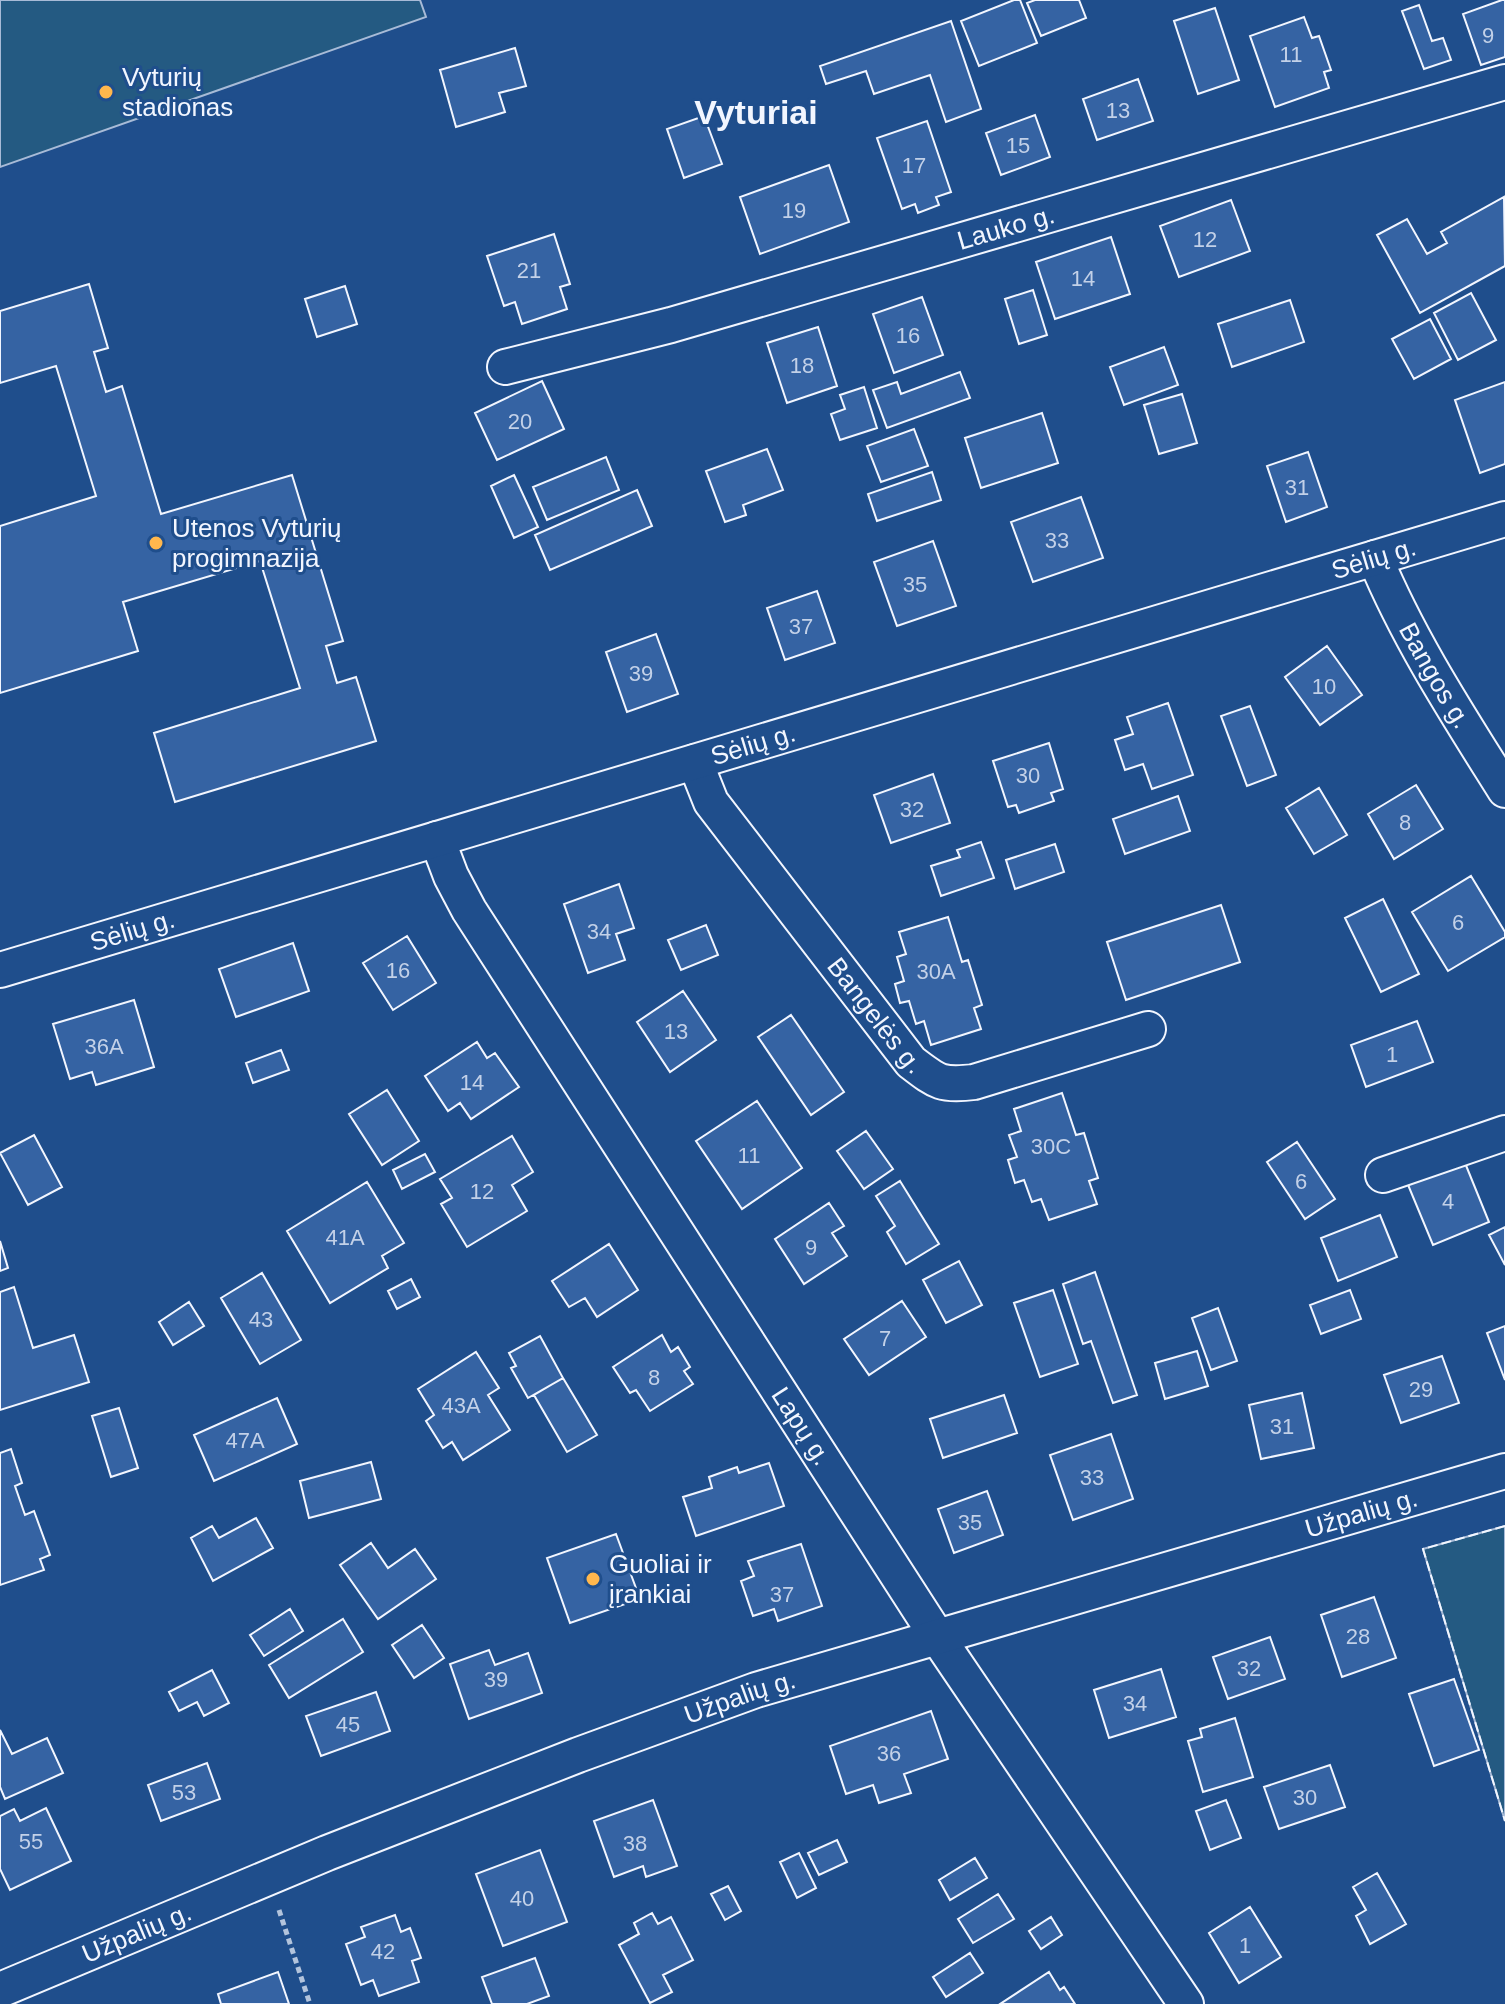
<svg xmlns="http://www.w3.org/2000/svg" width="1505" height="2004" viewBox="0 0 1505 2004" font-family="Helvetica,sans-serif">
<rect width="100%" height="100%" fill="#1f4e8c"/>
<path fill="#245a82" stroke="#a8bbd7" stroke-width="2" d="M0,0H420L426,17L0,167Z
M1505,1526V1821L1423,1549Z"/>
<path fill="#3563a3" stroke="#f2f6ff" stroke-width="2" d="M1014,0H1020L1037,43L979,66L961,21Z
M1035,0H1079L1086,18L1041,36L1027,3Z
M1502,0H1505V57L1481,65L1463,14Z
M1419,5L1432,41L1443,38L1451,60L1424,69L1402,11Z
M1215,8L1239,80L1198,94L1174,21Z
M1304,17L1312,38L1319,36L1331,70L1324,72L1329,88L1275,107L1250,36Z
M951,21L981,109L946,122L930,75L874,94L866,71L826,84L820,66Z
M515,48L526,86L499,93L505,112L456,127L440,70Z
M1138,79L1153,121L1097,140L1083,99Z
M1035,115L1050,157L1001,175L986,133Z
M704,116L722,164L684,178L667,129Z
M927,121L951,192L936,197L939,205L918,213L915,204L902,209L877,138Z
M829,165L849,222L760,254L740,197Z
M1504,197L1505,266L1420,313L1377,235L1407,219L1427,254L1447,243L1441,232Z
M1231,200L1250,251L1179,277L1160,226Z
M554,234L570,284L560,287L567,309L522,324L515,302L504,306L487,256Z
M1111,237L1130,294L1055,319L1036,262Z
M89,284L108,348L94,352L106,392L122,386L161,514L292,475L343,641L326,646L337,683L356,677L376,741L175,802L154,733L300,688L260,561L123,602L138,651L0,693V526L96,496L56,366L0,383V311Z
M345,286L357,324L317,337L305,299Z
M1033,290L1047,335L1019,344L1005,299Z
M1471,293L1496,340L1458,360L1434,313Z
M922,297L943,355L894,373L873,314Z
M1290,300L1304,342L1232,367L1218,324Z
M1430,319L1451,359L1414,379L1392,339Z
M818,327L837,386L787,403L767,343Z
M1164,347L1178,385L1124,405L1110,367Z
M960,372L970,398L887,428L873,390L897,382L901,394Z
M542,381L564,429L497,460L475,413Z
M1505,382V464L1480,473L1455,400Z
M864,387L877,428L840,440L831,414L845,409L840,395Z
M1182,394L1197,443L1159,454L1144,405Z
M1042,413L1058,463L981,488L965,438Z
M914,429L928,466L881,482L867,446Z
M767,449L783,490L743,505L746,515L725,522L706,471Z
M1308,452L1327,507L1286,522L1267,466Z
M606,457L619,490L547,520L533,487Z
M932,472L941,500L877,521L868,494Z
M514,475L538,527L514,538L491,486Z
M637,490L652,526L550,570L535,535Z
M1081,497L1103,558L1033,582L1011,522Z
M933,541L956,606L897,626L874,562Z
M817,591L835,643L785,660L767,608Z
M656,634L678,694L627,712L606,652Z
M1327,646L1362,695L1320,725L1285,677Z
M1168,703L1193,775L1152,789L1143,764L1125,770L1115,740L1133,734L1127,717Z
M1250,706L1276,775L1247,786L1221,716Z
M1049,743L1063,789L1051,793L1054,801L1019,813L1016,805L1008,807L993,761Z
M933,774L950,823L891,843L874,795Z
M1416,785L1443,829L1394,859L1368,814Z
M1319,788L1347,835L1314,854L1286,808Z
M1178,796L1190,831L1125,854L1113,819Z
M981,842L994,878L941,896L931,866L960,857L957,850Z
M1055,844L1064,872L1015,889L1006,860Z
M1471,876L1505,932V937L1448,971L1412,912Z
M619,884L634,928L616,934L625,960L588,973L564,904Z
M1383,899L1419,974L1381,992L1345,918Z
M1221,905L1240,962L1126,1000L1107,942Z
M948,917L962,962L968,960L982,1005L974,1008L981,1029L931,1045L924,1021L916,1024L909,1001L900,1003L895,984L904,981L897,957L906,954L899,932Z
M706,925L718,955L681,970L668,940Z
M407,936L436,983L393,1010L363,963Z
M293,943L309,991L236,1017L219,969Z
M683,991L716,1040L670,1072L637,1022Z
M134,1000L154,1067L96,1085L92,1072L70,1079L53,1024Z
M791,1015L844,1092L811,1115L758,1037Z
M1417,1021L1433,1062L1366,1087L1351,1045Z
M477,1042L487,1058L495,1053L519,1087L471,1119L460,1103L448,1111L425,1076Z
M281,1050L289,1070L253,1083L246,1063Z
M387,1090L419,1141L382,1165L349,1114Z
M1062,1093L1076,1135L1084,1133L1098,1178L1089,1181L1097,1204L1049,1220L1041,1199L1032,1202L1024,1180L1015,1183L1008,1160L1017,1157L1009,1135L1021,1131L1014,1109Z
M757,1101L802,1168L742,1209L696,1141Z
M866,1131L893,1169L864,1189L837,1151Z
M34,1135L62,1187L28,1205L0,1153Z
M512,1136L533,1172L512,1185L527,1211L467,1247L441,1204L452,1198L440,1179Z
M1297,1142L1335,1199L1305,1219L1267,1162Z
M425,1154L435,1172L402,1189L393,1170Z
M1463,1158L1489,1222L1433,1245L1406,1180Z
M900,1181L939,1244L906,1264L887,1232L895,1226L876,1196Z
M367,1182L404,1243L382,1256L388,1268L330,1303L287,1231Z
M829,1203L844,1226L832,1233L847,1256L804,1284L775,1239Z
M1380,1215L1397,1257L1338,1281L1321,1238Z
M1505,1227V1265L1489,1235Z
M0,1241L8,1268L0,1271Z
M609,1244L638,1290L597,1317L585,1298L569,1307L552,1281Z
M959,1261L982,1305L946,1323L923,1280Z
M1095,1272L1137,1395L1113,1403L1091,1341L1083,1344L1063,1284Z
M262,1273L301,1340L260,1364L221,1298Z
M411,1279L420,1297L397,1309L388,1291Z
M14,1287L33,1348L74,1335L89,1382L0,1410V1292Z
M1053,1290L1078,1364L1040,1377L1014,1303Z
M1350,1290L1361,1319L1321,1334L1310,1305Z
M902,1301L926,1337L869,1375L844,1339Z
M189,1302L204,1326L173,1345L159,1322Z
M1218,1308L1237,1361L1211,1370L1192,1318Z
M1505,1326V1380L1487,1333Z
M662,1335L671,1352L678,1347L690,1367L684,1371L693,1384L650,1411L636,1390L630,1393L613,1367Z
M540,1336L563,1378L528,1398L511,1368L516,1366L509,1353Z
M1197,1351L1208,1386L1165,1399L1155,1363Z
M476,1352L499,1388L488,1395L510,1430L463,1460L452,1442L443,1448L426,1421L434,1415L418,1389Z
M1442,1356L1459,1403L1401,1423L1384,1375Z
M563,1378L597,1435L567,1452L534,1395Z
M1302,1393L1314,1448L1261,1459L1249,1405Z
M1004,1395L1017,1433L943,1458L930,1419Z
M277,1398L297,1444L214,1481L194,1435Z
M119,1408L138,1468L111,1477L92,1416Z
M1111,1434L1133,1499L1073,1520L1050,1455Z
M11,1449L22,1483L15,1486L25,1515L34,1511L50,1555L40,1559L44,1570L0,1585V1453Z
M371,1462L381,1499L309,1518L300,1481Z
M769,1463L784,1506L696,1536L683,1497L712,1488L709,1477L737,1467L739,1473Z
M987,1491L1003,1535L954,1553L938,1509Z
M256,1518L273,1548L213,1581L191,1538L212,1526L219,1538Z
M616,1534L640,1599L570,1623L547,1558Z
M371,1543L388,1568L415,1549L436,1579L378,1619L340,1565Z
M801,1544L822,1606L778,1621L774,1609L753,1616L741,1581L754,1576L748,1561Z
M1374,1597L1396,1658L1342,1677L1321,1615Z
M290,1609L303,1631L264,1656L250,1635Z
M343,1619L363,1652L289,1698L269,1665Z
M422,1625L444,1658L414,1678L392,1645Z
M1270,1637L1285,1679L1228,1699L1213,1657Z
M489,1650L495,1665L528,1653L542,1693L469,1719L450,1664Z
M1161,1669L1176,1717L1109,1738L1094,1690Z
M212,1670L229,1703L204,1716L197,1702L179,1711L169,1692Z
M1454,1679L1479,1750L1434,1766L1409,1694Z
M376,1692L390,1731L321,1756L306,1716Z
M931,1711L948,1759L904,1774L911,1793L879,1803L873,1785L846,1794L830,1746Z
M1235,1718L1253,1777L1203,1792L1188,1741L1202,1737L1200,1729Z
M0,1730L12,1754L47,1738L63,1773L5,1799L0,1787Z
M207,1763L220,1799L161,1821L148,1785Z
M1330,1765L1345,1807L1279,1829L1264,1787Z
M653,1800L677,1866L646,1877L643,1866L614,1877L594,1821Z
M1226,1800L1241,1838L1210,1850L1196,1811Z
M46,1808L71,1861L10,1890L0,1869V1816L14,1809L20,1821Z
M837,1840L847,1862L819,1875L808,1853Z
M540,1850L567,1922L503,1946L476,1874Z
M799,1853L816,1888L797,1898L780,1862Z
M975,1858L987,1878L950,1900L939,1880Z
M1377,1873L1406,1924L1370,1944L1356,1916L1366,1910L1353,1887Z
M728,1886L741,1911L725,1920L711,1894Z
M998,1894L1014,1919L973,1943L958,1919Z
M1250,1907L1281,1957L1239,1983L1209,1933Z
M652,1913L658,1924L671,1917L693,1960L663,1975L672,1992L650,2003L619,1945L639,1934L634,1923Z
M395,1915L401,1932L410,1928L421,1958L412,1961L419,1982L379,1996L373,1980L361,1985L346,1944L365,1937L361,1927Z
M1051,1917L1062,1935L1041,1949L1029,1931Z
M970,1953L983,1973L946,1997L933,1977Z
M535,1958L549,1996L527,2004H492L482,1977Z
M278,1972L289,2004H221L218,1994Z
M1049,1972L1060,1990L1064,1987L1075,2004H1000Z"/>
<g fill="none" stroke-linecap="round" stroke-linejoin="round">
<defs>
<g id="minor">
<path id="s1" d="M505,367L671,325L1505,82"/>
<path id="s2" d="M1375,558C1409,640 1458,715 1505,790"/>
<path id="s3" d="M695,762L711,802L911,1062C937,1082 941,1086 974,1082L1148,1029"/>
<path id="s4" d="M437,839L451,876L469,910L938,1638L1186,2004"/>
<path id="s5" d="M0,970L1505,519"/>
<path d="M1383,1175L1505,1133"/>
<path id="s6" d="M0,1990L327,1853L578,1755L756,1690L1505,1471"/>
</g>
</defs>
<use href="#minor" stroke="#f2f6ff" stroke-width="38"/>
<path stroke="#b3c4dc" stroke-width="5" stroke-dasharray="6 4" stroke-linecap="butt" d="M279,1910L310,2004"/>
<use href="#minor" stroke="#1f4e8c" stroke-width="34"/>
<path stroke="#f2f6ff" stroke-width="2" stroke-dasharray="10 4" stroke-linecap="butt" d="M1505,1526L1423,1549L1505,1821"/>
</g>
<g fill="#ffb74d" stroke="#1f4e8c" stroke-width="3">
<circle cx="106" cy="92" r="8"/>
<circle cx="156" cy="543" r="8"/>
<circle cx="593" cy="1579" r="8"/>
</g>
<g text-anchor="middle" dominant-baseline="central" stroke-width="6" stroke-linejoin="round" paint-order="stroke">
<g font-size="22" fill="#c3d1e8">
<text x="1488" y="35">9</text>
<text x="1291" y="54">11</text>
<text x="1118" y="110">13</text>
<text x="1018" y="145">15</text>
<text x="914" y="165">17</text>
<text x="794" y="210">19</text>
<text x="1205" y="239">12</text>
<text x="529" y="270">21</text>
<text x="1083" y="278">14</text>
<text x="908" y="335">16</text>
<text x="802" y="365">18</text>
<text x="520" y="421">20</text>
<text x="1297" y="487">31</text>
<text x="1057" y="540">33</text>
<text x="915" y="584">35</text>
<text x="801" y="626">37</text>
<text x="641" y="673">39</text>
<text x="1324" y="686">10</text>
<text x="1028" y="775">30</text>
<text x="912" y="809">32</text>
<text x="1405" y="822">8</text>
<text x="1458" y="922">6</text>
<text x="599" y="931">34</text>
<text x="398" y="970">16</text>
<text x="936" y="971">30A</text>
<text x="676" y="1031">13</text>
<text x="104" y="1046">36A</text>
<text x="1392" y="1054">1</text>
<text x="472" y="1082">14</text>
<text x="1051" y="1146">30C</text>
<text x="749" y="1155">11</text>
<text x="1301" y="1181">6</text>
<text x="482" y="1191">12</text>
<text x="1448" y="1201">4</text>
<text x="345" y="1237">41A</text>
<text x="811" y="1247">9</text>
<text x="261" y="1319">43</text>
<text x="885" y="1338">7</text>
<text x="654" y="1377">8</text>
<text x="1421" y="1389">29</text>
<text x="461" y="1405">43A</text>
<text x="1282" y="1426">31</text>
<text x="245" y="1440">47A</text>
<text x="1092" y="1477">33</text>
<text x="970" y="1522">35</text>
<text x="782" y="1594">37</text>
<text x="1358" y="1636">28</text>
<text x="1249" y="1668">32</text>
<text x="496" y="1679">39</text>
<text x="1135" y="1703">34</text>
<text x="348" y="1724">45</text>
<text x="889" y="1753">36</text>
<text x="184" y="1792">53</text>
<text x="1305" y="1797">30</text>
<text x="31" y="1841">55</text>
<text x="635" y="1843">38</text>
<text x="522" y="1898">40</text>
<text x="1245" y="1945">1</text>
<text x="383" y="1951">42</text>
</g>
<g font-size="26" fill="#f2f6ff" stroke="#1f4e8c" text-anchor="start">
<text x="122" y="77">Vyturių<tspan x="122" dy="30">stadionas</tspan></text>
<text x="172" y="528">Utenos Vyturių<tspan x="172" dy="30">progimnazija</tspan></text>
<text x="609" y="1564">Guoliai ir<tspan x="609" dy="30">įrankiai</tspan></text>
</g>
<g font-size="26" fill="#f2f6ff" stroke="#1f4e8c">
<text stroke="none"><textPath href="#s1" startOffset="520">Lauko g.</textPath></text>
<text stroke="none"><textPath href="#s5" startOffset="1434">Sėlių g.</textPath></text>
<text stroke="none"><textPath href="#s2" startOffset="132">Bangos g.</textPath></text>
<text stroke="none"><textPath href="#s5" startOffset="786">Sėlių g.</textPath></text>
<text stroke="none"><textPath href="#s5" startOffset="138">Sėlių g.</textPath></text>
<text stroke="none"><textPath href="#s3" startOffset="312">Bangelės g.</textPath></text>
<text stroke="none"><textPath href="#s4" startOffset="692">Lapų g.</textPath></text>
<text stroke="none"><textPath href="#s6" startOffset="1444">Užpalių g.</textPath></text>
<text stroke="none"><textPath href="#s6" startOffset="796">Užpalių g.</textPath></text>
<text stroke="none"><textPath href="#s6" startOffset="148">Užpalių g.</textPath></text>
</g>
<g font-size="34" font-weight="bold" fill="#f2f6ff" stroke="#1f4e8c">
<text x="756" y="112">Vyturiai</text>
</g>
</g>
</svg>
